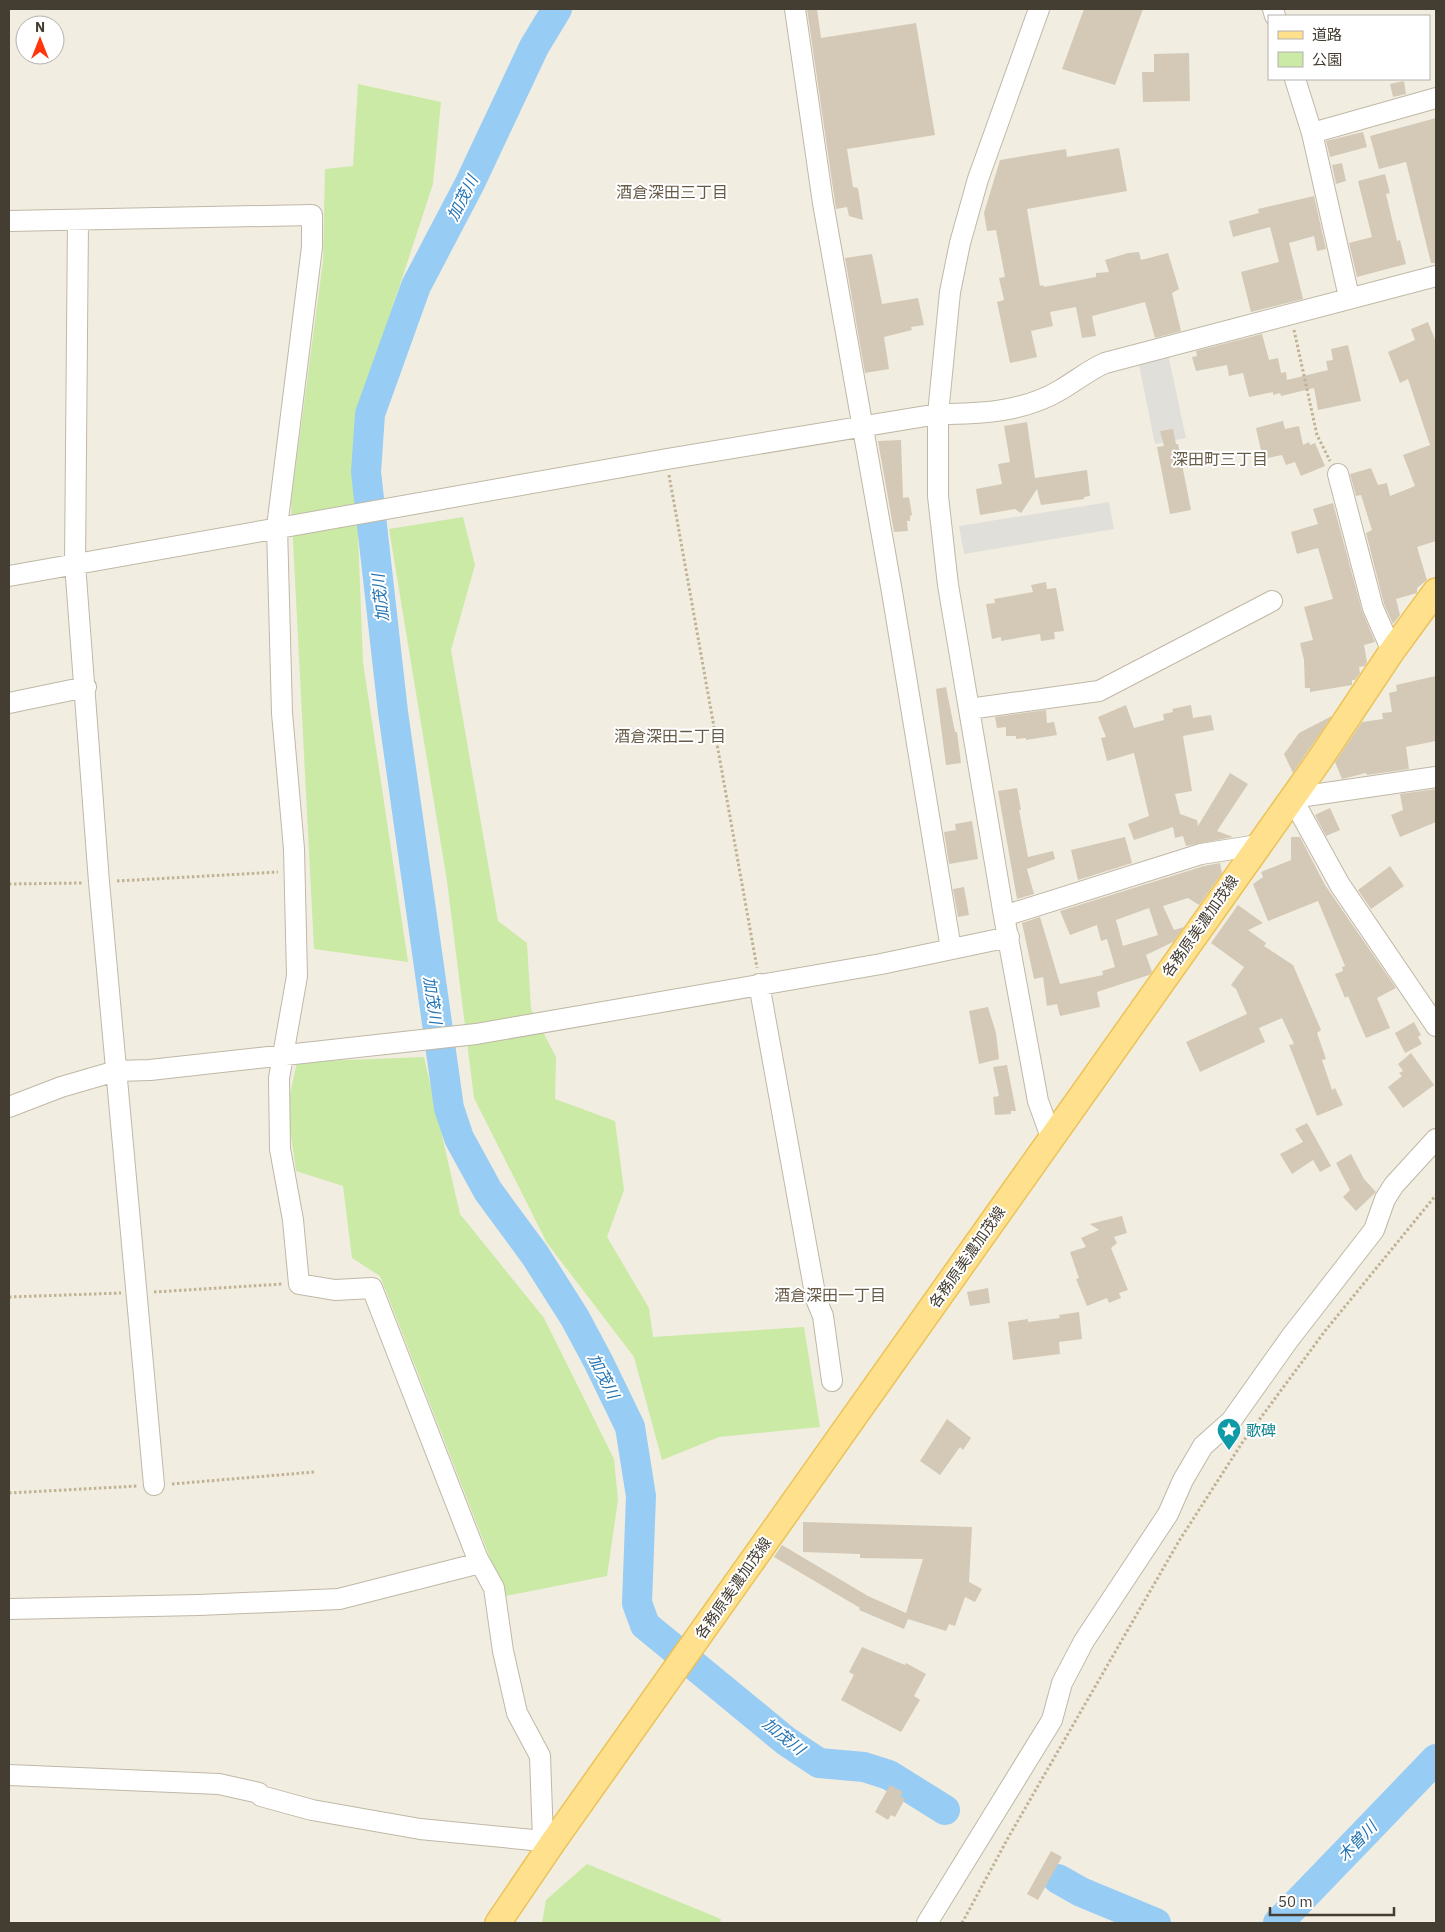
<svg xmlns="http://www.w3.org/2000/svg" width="1445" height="1932" viewBox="0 0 1445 1932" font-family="'IBM Plex Sans','Noto Sans JP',sans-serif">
<rect width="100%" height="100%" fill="#f2ede1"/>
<path fill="#caeaa6" d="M358,84L441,102L433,184L373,367L357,449L356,482L363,662L408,962L314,949L291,502L323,261L325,169L353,166Z
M463,517L475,565L451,650L498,921L527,943L531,1009L556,1057L555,1099L615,1121L624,1190L607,1237L649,1308L653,1337L804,1327L820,1427L719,1437L662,1460L634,1357L547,1243L474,1098L447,881L389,529Z
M424,1057L460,1214L544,1318L614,1459L618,1500L607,1576L505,1596L380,1276L352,1258L343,1186L296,1171L287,1108L297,1062Z
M587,1864L721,1919L720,1923H542L546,1900Z"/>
<path fill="#e1dfda" d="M1168,354L1186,438L1155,444L1138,360Z
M1109,502L1114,529L964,554L959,526Z"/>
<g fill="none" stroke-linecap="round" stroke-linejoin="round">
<path stroke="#97ccf4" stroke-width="30" d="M557,9L534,47L470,183L416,286L370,414L366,472L393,712L449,1108L459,1138L488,1191L535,1255L575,1318L599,1363L630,1427L641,1496L637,1603L645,1625L786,1741L819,1763L864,1767L889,1775L945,1810
M1058,1879L1081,1892L1156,1923
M1278,1923L1436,1759"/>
</g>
<path fill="#d3c9b6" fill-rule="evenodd" d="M807,9H817L821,38L916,23L935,135L847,149L853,187L858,188L863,220L849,216L847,207L836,209Z
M1084,9H1143L1115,85L1062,69Z
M1189,53L1190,101L1143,102L1142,72H1154V54Z
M1404,81L1406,94L1393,97L1390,84Z
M1436,118V263H1431L1406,162L1379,169L1370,136Z
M1363,132L1367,147L1330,157L1326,141Z
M1119,148L1127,191L1027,209L1040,286L1043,285L1044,287L1096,277V273L1109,272L1105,260L1128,253L1139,252L1141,260L1168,253L1179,289L1172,293L1181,331L1155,338L1145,302L1092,316L1096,336L1082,338L1076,307L1050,312L1053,326L1031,331L1037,357L1010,363L997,302L1004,300L999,278L1005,277L996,230L987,231L984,213L1000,160L1066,149L1067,157Z
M1342,163L1346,181L1336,184L1332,165Z
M1385,174L1390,193L1386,194L1397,241L1400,240L1406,264L1357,277L1349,243L1372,237L1358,181Z
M1314,196L1326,249L1317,251L1314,236L1289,243L1303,299L1251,312L1241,272L1279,262L1270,227L1233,237L1229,221L1259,213L1258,209Z
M872,254L882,304L918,298L924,325L911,327L912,330L884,337L889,369L865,373L845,258Z
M1428,322L1436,342V541L1417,547L1427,580L1417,588V593L1396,599L1400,615L1393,624L1384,604L1366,533L1372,530L1361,495L1356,496L1350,474L1371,468L1378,485L1387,483L1390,496L1415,486L1403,455L1430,445L1408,379L1400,383L1388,352L1415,340L1411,329Z
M1262,334L1269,360L1278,358L1281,373L1286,372L1287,380L1328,370L1326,361L1333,360L1331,349L1348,345L1361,401L1318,410L1314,388L1281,396L1280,393L1273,395V392L1249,397L1243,373L1229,376L1227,365L1196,371L1192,357L1197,356L1196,351Z
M1283,421L1285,429L1299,426L1303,445L1309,442L1310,445L1315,443L1325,466L1301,476L1295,462L1286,465L1282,455L1263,459L1256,428Z
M1027,422L1035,478L1087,470L1090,496L1084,497V499L1041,505L1037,489L1021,513L1015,509L980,515L976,489L1002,484L998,464L1010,462L1004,426Z
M1173,429L1176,444H1178L1191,510L1170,514L1157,447L1164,446L1160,431Z
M901,440L903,498L909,497L912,515L910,516V521H907L908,531L894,532L878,441Z
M1333,503L1362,611L1375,642L1364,645L1367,662L1365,666L1359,667L1360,673L1355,680H1352V685L1310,692V688H1305L1304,660L1300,643L1313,640L1304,607L1333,599L1318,548L1297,554L1291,532L1318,524L1313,509Z
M1046,582L1047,589L1056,588L1064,631L1054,632L1055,639L1041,641L1040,634L1001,641V637L992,639L986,604L995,603L994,599L1033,592L1031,585Z
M1436,676V741L1406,747L1409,769L1367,775L1366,773L1342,779L1335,762L1362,722L1383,719L1382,713L1392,712L1389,693L1397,691L1396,685Z
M946,687L955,732H957L961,763L946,765L936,689Z
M1126,705L1134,728L1164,720L1163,714L1173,712L1172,709L1191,705L1193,718L1211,715L1214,730L1183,736L1192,791L1175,794L1180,814L1197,820L1198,826L1230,773L1248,784L1217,831L1233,837L1186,846L1183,836L1175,838L1173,827L1134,840L1128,824L1149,816L1134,753L1107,761L1101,738L1106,737L1098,717Z
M1046,710L1047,723L1054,722L1057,735L1026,740V738L1016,739V736H1006V727L997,728L995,717Z
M1332,716L1293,773L1284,754L1287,750L1299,733Z
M1017,788L1021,810H1019L1028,857L1053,851L1055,859L1027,869L1034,894L1017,899L998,791Z
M1436,789V822L1400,837L1391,815L1403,810L1400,794Z
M1330,808L1340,830L1326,836L1315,815Z
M972,821L978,859L949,864L944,832L956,830L955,824Z
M1125,837L1132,863L1078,880L1071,850Z
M1291,837H1300L1325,885L1396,988L1377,998L1390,1028L1366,1038L1348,996L1345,998L1335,974L1343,971L1342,967L1345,966L1318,901L1268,921L1253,884L1263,877L1261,872L1291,860Z
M1220,863L1222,873L1199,905L1188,898L1163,906L1174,930L1184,927L1173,942L1146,955L1152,972L1149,975L1097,992L1100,1007L1060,1016L1057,1004L1047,1006L1043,977L1034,979L1022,923L1040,917L1060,984L1103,975L1102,971L1115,967L1107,939L1101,941L1097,925L1070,935L1060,911L1204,866ZM1149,908L1158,935L1123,946L1116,920Z
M1390,866L1404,886L1371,909L1358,890Z
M964,887L969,915L958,917L953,889Z
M1238,905L1263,923L1248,930L1266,943L1264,946L1293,965L1321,1030L1317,1033L1326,1059L1322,1060L1332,1090L1335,1088L1343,1105L1317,1116L1289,1045L1294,1044L1282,1018L1259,1028L1265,1042L1200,1072L1186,1042L1247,1014L1236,989L1231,985L1244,967L1211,943Z
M988,1007L996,1033L999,1059L979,1064L969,1011Z
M1414,1022L1421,1035L1418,1037L1422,1044L1405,1053L1395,1033Z
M1411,1053L1434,1085L1403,1108L1388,1087L1402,1076L1399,1073L1403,1071L1398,1064Z
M1007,1065L1016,1111H1011V1114L995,1115L993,1097L999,1096L993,1067Z
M1307,1123L1331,1166L1320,1172L1313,1160L1292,1174L1280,1154L1303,1142L1295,1129Z
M1351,1154L1364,1179L1376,1192L1356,1211L1343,1197L1350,1190L1336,1163Z
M1122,1216L1127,1233L1114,1237L1117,1243L1111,1248L1128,1290L1119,1293L1121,1298L1109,1303L1107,1298L1087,1306L1076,1279L1079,1278L1070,1252L1086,1247L1081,1238L1099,1230L1090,1224Z
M988,1288L990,1303L970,1306L967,1292Z
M1079,1312L1082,1339L1059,1342L1060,1354L1013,1360L1008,1322L1028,1319V1322L1060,1318L1059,1315Z
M947,1419L971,1438L963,1450L960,1447L940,1475L920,1461Z
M803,1522L972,1527L969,1582L982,1589L975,1602L965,1597L955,1626L949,1624L946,1631L908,1619L904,1629L859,1610L860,1608L774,1557L782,1545L868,1596L906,1613L923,1559L860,1558V1554L803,1552Z
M862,1647L905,1665L906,1663L926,1674L914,1696L920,1700L901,1732L841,1700L854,1675L849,1672Z
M890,1785L903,1792L900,1796L905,1799L895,1817L891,1815L888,1820L875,1812Z
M1051,1851L1062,1857L1038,1900L1027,1894Z"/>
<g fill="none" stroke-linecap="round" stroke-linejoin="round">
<defs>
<path id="minor" d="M795,9L823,203L892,592L951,949
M1039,9L978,179L960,243L950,292L938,414V496L948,585L1004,916L1038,1101L1051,1137
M1273,9L1275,16
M1295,79L1312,133L1349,297
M1312,133L1436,98
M78,220L75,564L99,882L154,1485
M9,221L312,215V247L277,527L282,713L294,849L297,976L279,1078L280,1149L293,1220L299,1284L335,1290L372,1288L477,1557L494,1588L503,1651L517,1713L540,1756L543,1840
M1338,474L1373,608L1392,651
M9,576L667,459L938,414C980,414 1025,412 1062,389C1077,380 1089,370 1105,363L1436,276
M9,703L86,687
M969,709L1099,691L1272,601
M1436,777L1292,798L1340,885L1436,1026
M1004,916L1201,854L1258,845
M759,984L816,1299L823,1316L832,1381
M9,1107L61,1087L116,1071L150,1070L476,1034L881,964L1009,937
M9,1609L199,1605L339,1599L480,1563
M9,1775L219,1784L259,1793L261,1796L312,1810L420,1829L553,1842
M927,1923L1052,1720L1062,1683L1084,1641L1168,1514L1183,1480L1203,1446L1231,1421L1290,1338L1374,1230L1385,1199L1394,1185L1436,1139"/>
<path id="major" d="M498,1923L553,1842L1318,762L1392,651L1436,591"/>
</defs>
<use href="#minor" stroke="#c0b8a6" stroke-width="22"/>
<use href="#major" stroke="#ebc256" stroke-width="28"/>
<path stroke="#c0b293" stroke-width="3" stroke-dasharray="2.5 2.5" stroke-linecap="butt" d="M1294,330L1317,435L1330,461
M669,475L757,968
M117,881L278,872
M9,884L83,883
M154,1292L283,1284
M9,1297L121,1293
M172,1484L314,1472
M9,1493L138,1486
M962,1923L1008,1838L1179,1541L1242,1443L1325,1331L1436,1195"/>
<use href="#minor" stroke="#fff" stroke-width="20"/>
<use href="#major" stroke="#ffe18d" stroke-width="25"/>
</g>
<defs>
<symbol id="sight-pin" viewBox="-11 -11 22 30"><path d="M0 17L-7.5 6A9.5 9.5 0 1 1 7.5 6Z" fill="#0f9aa8" stroke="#fff"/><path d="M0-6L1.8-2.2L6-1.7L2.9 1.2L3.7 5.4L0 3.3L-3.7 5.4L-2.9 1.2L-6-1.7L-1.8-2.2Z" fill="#fff"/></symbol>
</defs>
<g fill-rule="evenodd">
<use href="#sight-pin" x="1215" y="1416" width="28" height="38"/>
</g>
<g text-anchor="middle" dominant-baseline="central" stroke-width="4" stroke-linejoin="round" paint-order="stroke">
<g font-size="15" fill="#433d32" stroke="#fff">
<text transform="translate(1200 926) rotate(-55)">各務原美濃加茂線</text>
<text transform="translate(967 1257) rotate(-55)">各務原美濃加茂線</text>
<text transform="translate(733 1588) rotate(-55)">各務原美濃加茂線</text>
</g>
<g font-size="15" fill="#0d838f" stroke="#fff" text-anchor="start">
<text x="1246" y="1430">歌碑</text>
</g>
<g font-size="16" fill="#675b48" stroke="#fff">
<text x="672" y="192">酒倉深田三丁目</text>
<text x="1220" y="459">深田町三丁目</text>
<text x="670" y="736">酒倉深田二丁目</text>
<text x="830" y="1295">酒倉深田一丁目</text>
</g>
<g font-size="16" font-style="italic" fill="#2575b5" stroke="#fff">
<text transform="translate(462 198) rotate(-63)">加茂川</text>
<text transform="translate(380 598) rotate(-96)">加茂川</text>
<text transform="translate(433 1000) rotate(82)">加茂川</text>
<text transform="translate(604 1376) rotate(63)">加茂川</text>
<text transform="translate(784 1736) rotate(39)">加茂川</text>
<text transform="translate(1357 1841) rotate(-46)">木曽川</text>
</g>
</g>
<rect width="1445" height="1932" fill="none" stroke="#433d32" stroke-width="20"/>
<rect x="1268" y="15" width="162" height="65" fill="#ffffff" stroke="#b4b1ad"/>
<rect x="1278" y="31" width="25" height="8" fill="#ffe18d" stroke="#b4b1ad"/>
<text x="1312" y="40" font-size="15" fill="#433d32">道路</text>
<rect x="1278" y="52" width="25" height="15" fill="#caeaa6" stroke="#b4b1ad"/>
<text x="1312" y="65" font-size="15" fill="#433d32">公園</text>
<g transform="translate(40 40)"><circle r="24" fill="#ffffff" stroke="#b4b1ad"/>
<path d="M0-4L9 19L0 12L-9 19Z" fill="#ff350b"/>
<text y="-8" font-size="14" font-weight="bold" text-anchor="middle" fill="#433d32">N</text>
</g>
<path d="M1270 1907v8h124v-8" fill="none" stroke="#433d32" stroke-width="2.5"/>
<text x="1278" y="1907" font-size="15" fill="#433d32" stroke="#ffffff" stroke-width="4" paint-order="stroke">50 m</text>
</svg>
